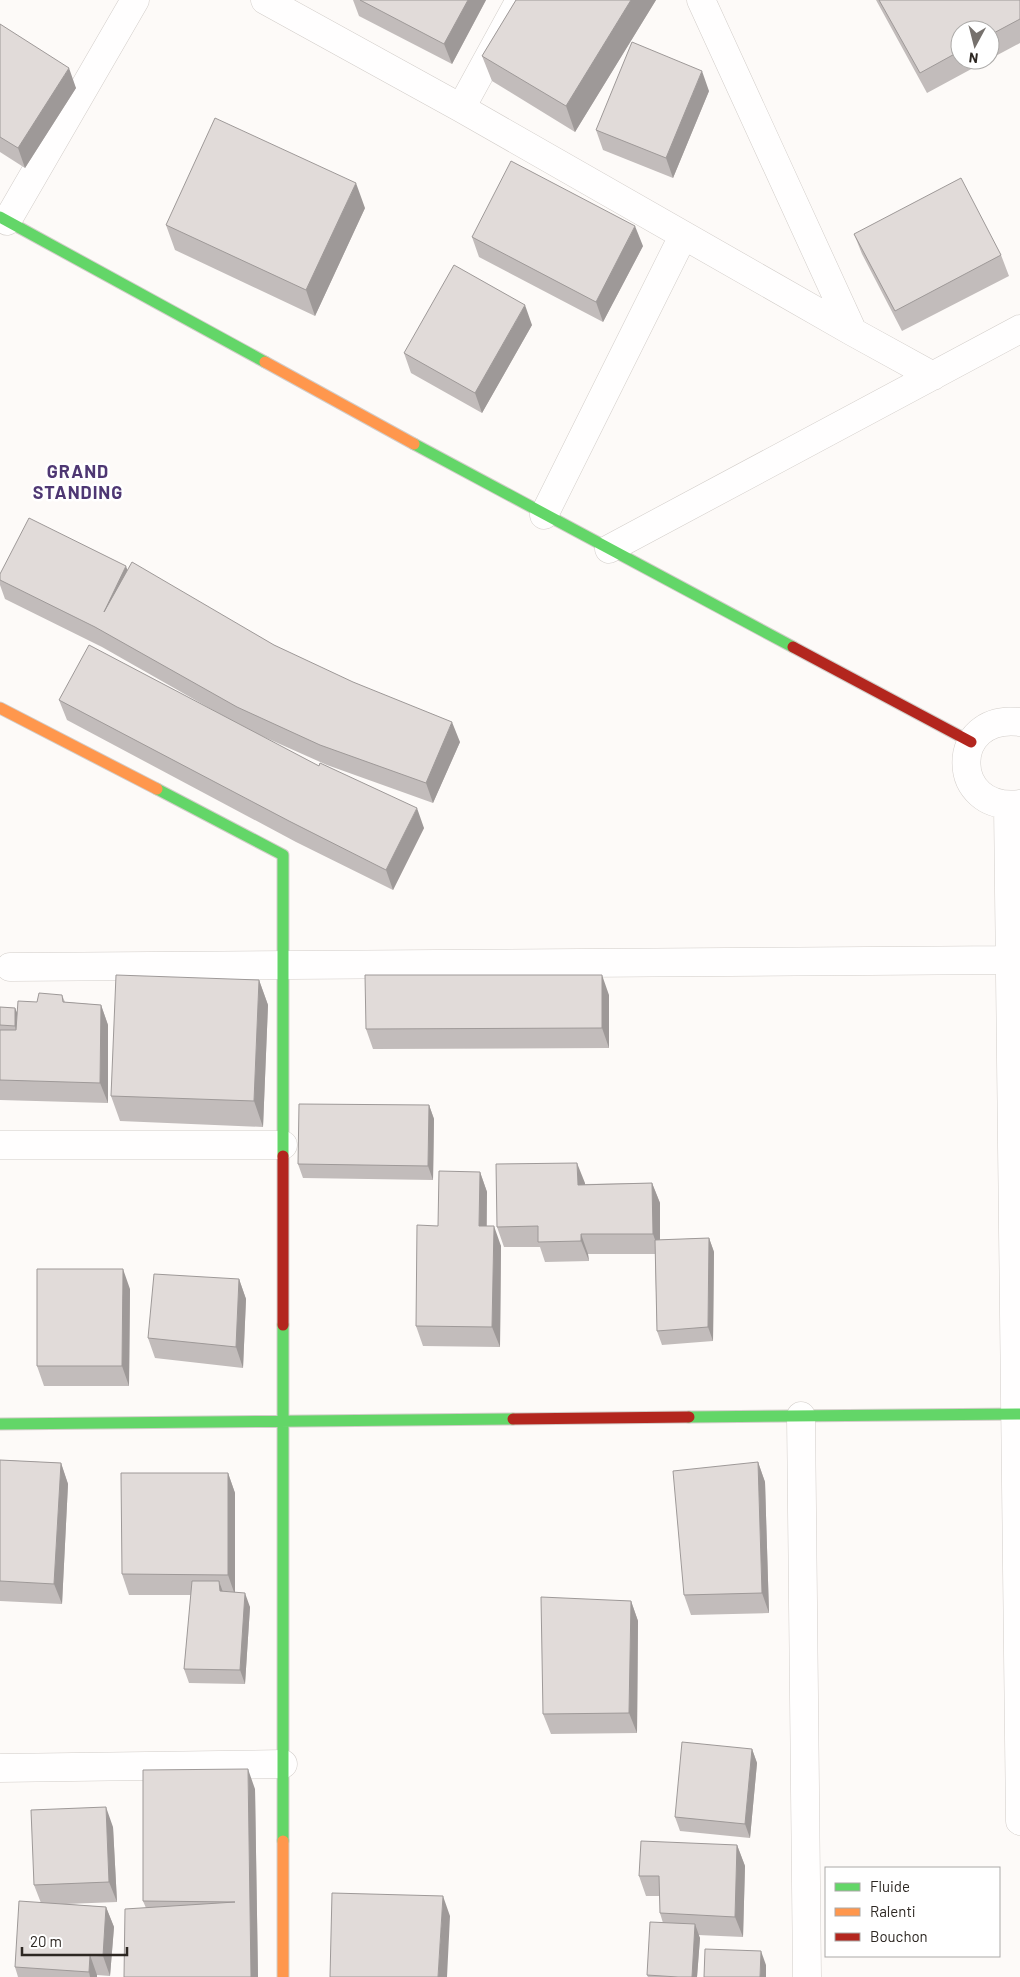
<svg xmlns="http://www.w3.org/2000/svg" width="1020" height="1977" viewBox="0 0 1020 1977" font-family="Barlow,sans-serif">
<rect width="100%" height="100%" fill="#fdfaf8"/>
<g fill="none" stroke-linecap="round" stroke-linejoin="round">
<defs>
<path id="street" d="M265,0L461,108L853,332L933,376
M701,0L853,332
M461,108L520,0
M7,221L135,0
M544,515L683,236
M609,549L1020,329
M1020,722C948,713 949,813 1020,804
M1008,806L1020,1821
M10,967L1009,960
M0,1145H283
M801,1416L807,1977
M0,1768L283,1764"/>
<path id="fast" d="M0,217L265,362
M414,444L793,647
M157,789L283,855V1156
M283,1325V1841
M689,1417L1020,1414
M0,1424L513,1419"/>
<path id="slow" d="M265,362L414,444
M0,708L157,789
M283,1841V1977"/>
<path id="jam" d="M793,647L971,742
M283,1156V1325
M513,1419L689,1417"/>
</defs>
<use href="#street" stroke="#d2cdc9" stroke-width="29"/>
<use href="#fast" stroke="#d2cdc9" stroke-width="13"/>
<use href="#slow" stroke="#d2cdc9" stroke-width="13"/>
<use href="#jam" stroke="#d2cdc9" stroke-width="13"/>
<use href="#street" stroke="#fffefe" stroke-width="28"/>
<use href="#fast" stroke="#63d668" stroke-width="11"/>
<use href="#slow" stroke="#ff974d" stroke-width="11"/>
<use href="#jam" stroke="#b3261e" stroke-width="11"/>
</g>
<path fill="#c2bcbb" d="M353,0H486L452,64L359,16Z
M516,0H656L575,132L492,81L482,56Z
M876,0H1020V43L990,59V30H960V60H988L927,93Z
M0,24L76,88L25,168L0,152Z
M709,91L673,178L603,150L596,130Z
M365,208L315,316L175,250L166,225Z
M854,234L1001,255L1009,276L902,331L862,254Z
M472,237L643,246L603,322L479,257Z
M532,325L482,413L411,373L404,353Z
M127,570L274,645L460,742L433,803L327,765L253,732L424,828L393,890L296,842L67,720L59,700L225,717L102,647L5,599L0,585V574Z
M259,980L268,1005L263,1127L120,1121L111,1096Z
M62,995L65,1002L101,1005L108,1025V1103L0,1100V1007L15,1008L17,1013L37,1002Z
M609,995V1048L373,1049L366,1029Z
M429,1105L434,1119L433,1180L303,1178L298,1164Z
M480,1172L487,1192V1226L501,1246L500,1347L423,1346L416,1326L438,1226Z
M585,1183V1184L652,1183L660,1203V1240L709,1238L714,1252L713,1341L662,1345L657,1331L655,1254H588L589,1261L545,1262L540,1247H504L497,1227Z
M239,1279L246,1299L243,1368L155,1358L148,1338Z
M130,1289L129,1386H44L37,1366Z
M0,1460L61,1463L68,1484L62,1604L0,1601Z
M758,1462L765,1482L769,1613L691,1615L684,1595Z
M228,1473L235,1493V1592L250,1607L245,1684L189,1683L184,1669L191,1595H129L122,1574Z
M631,1601L638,1621L637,1733L551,1734L543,1714Z
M752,1749L757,1763L750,1838L680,1831L675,1817Z
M255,1789L258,1977L146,1908L143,1901Z
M113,1827L117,1902L66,1904L106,1907L114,1927L110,1976L97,1975V1977H18L15,1967L41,1903L34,1885Z
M737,1845L745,1866L743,1937L698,1935L700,1938L697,1977H648L647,1975L663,1923L660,1913V1896H646L639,1876Z"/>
<path fill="#9e9998" d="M468,0H486L452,64L444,44Z
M631,0H656L575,132L566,106Z
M69,68L76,88L25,168L18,148Z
M702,71L709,91L673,178L666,158Z
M356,183L365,208L315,316L306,290Z
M635,226L643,246L603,322L596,302Z
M525,305L532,325L482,413L475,393Z
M126,566L133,586L104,612Z
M452,722L460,742L433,803L426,783Z
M417,808L424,828L393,890L386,870Z
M602,975L609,995V1048L602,1028Z
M259,980L268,1005L263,1127L254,1101Z
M101,1005L108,1025V1103L100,1083Z
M15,1008L18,1015L17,1033L15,1026Z
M429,1105L434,1119L433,1180L428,1166Z
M577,1163L585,1183V1205L578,1185Z
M480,1172L487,1192L486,1246L479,1226Z
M652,1183L660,1203V1254L653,1234Z
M494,1226L501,1246L500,1347L492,1327Z
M581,1234L588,1254L589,1261L581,1241Z
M709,1238L714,1252L713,1341L708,1327Z
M123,1269L130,1289L129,1386L122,1366Z
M239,1279L246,1299L243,1368L236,1347Z
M758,1462L765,1482L769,1613L762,1593Z
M61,1463L68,1484L62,1604L54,1584Z
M228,1473L235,1493V1595L228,1575Z
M219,1581L224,1595L220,1591Z
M245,1593L250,1607L245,1684L240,1670Z
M631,1601L638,1621L637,1733L629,1713Z
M752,1749L757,1763L750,1838L745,1824Z
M248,1769L255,1789L258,1977H251Z
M106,1807L113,1827L117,1902L109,1882Z
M737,1845L745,1866L743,1937L735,1917Z
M443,1896L450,1916L447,1977H438Z
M106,1907L114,1927L110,1976L103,1956Z
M695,1924L700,1938L697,1977H692Z
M761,1951L766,1965V1977H760Z
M90,1955L97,1975V1977H90L89,1972Z"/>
<path fill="#e1dbd9" stroke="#9e9998" d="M360,0H468L444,44Z
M516,0H631L566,106L482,56Z
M879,0H1020V19L990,35V30H960V51L920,73Z
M0,24L69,68L18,148L0,137Z
M632,42L702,71L666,158L596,130Z
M215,118L356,183L306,290L166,225Z
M511,161L635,226L596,302L472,237Z
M961,178L1001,255L895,311L854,234Z
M454,265L525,305L475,393L404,353Z
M29,518L126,566L104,612L132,562L274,645L353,682L452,722L426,783L320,745L237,707L95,627L0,580V574Z
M89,645L319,766L320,763L417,808L386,870L289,821L59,700Z
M116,975L259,980L254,1101L111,1096Z
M365,975H602V1028L366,1029Z
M39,993L62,995L63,1002L101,1005L100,1083L0,1080V1030H16L18,1001L37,1002Z
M0,1007L15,1008V1026L0,1025Z
M299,1104L429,1105L428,1166L298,1164Z
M577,1163L578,1185L652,1183L653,1234H581V1241L538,1242V1226L497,1227L496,1164Z
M439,1171L480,1172L479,1226H494L492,1327L416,1326L417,1225L438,1226Z
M709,1238L708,1327L657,1331L655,1240Z
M37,1269H123L122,1366H37Z
M154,1274L239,1279L236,1347L148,1338Z
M0,1460L61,1463L54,1584L0,1581Z
M758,1462L762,1593L684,1595L673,1471Z
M121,1473H228V1575L122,1574Z
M192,1581H219L220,1591L245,1593L240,1670L184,1669Z
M541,1597L631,1601L629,1713L543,1714Z
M682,1742L752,1749L745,1824L675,1817Z
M248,1769L251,1977H124L125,1909L235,1902L143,1901V1770Z
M106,1807L109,1882L34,1885L31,1810Z
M641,1841L737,1845L735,1917L660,1913L659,1876H639Z
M332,1893L443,1896L438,1977H330Z
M19,1901L106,1907L103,1956L90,1955L89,1972L15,1967Z
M650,1922L695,1924L692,1977H678L647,1975Z
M705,1949L761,1951L760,1977H704Z"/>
<g text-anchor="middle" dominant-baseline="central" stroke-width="5" stroke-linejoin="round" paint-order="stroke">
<g font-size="18" font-weight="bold" letter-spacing="1" fill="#4e3773" stroke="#fff">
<text x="78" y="471">GRAND<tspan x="78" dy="21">STANDING</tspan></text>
</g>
</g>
<rect x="825" y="1867" width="175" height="90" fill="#ffffff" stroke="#aba9a7"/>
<rect x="835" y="1883" width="25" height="8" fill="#63d668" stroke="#aba9a7"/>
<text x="870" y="1892" font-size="15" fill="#2d2722">Fluide</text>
<rect x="835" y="1908" width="25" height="8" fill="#ff974d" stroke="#aba9a7"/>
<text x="870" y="1917" font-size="15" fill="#2d2722">Ralenti</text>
<rect x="835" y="1933" width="25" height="8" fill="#b3261e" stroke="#aba9a7"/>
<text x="870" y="1942" font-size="15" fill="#2d2722">Bouchon</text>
<g transform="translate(975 45) rotate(187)"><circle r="24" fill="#ffffff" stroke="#aba9a7"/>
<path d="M0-4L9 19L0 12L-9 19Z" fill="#76716d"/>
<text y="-8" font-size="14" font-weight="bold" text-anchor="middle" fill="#2d2722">N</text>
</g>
<path d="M22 1947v8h105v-8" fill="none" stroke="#2d2722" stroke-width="2.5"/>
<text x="30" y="1947" font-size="15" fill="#2d2722" stroke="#ffffff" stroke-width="4" paint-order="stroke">20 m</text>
</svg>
